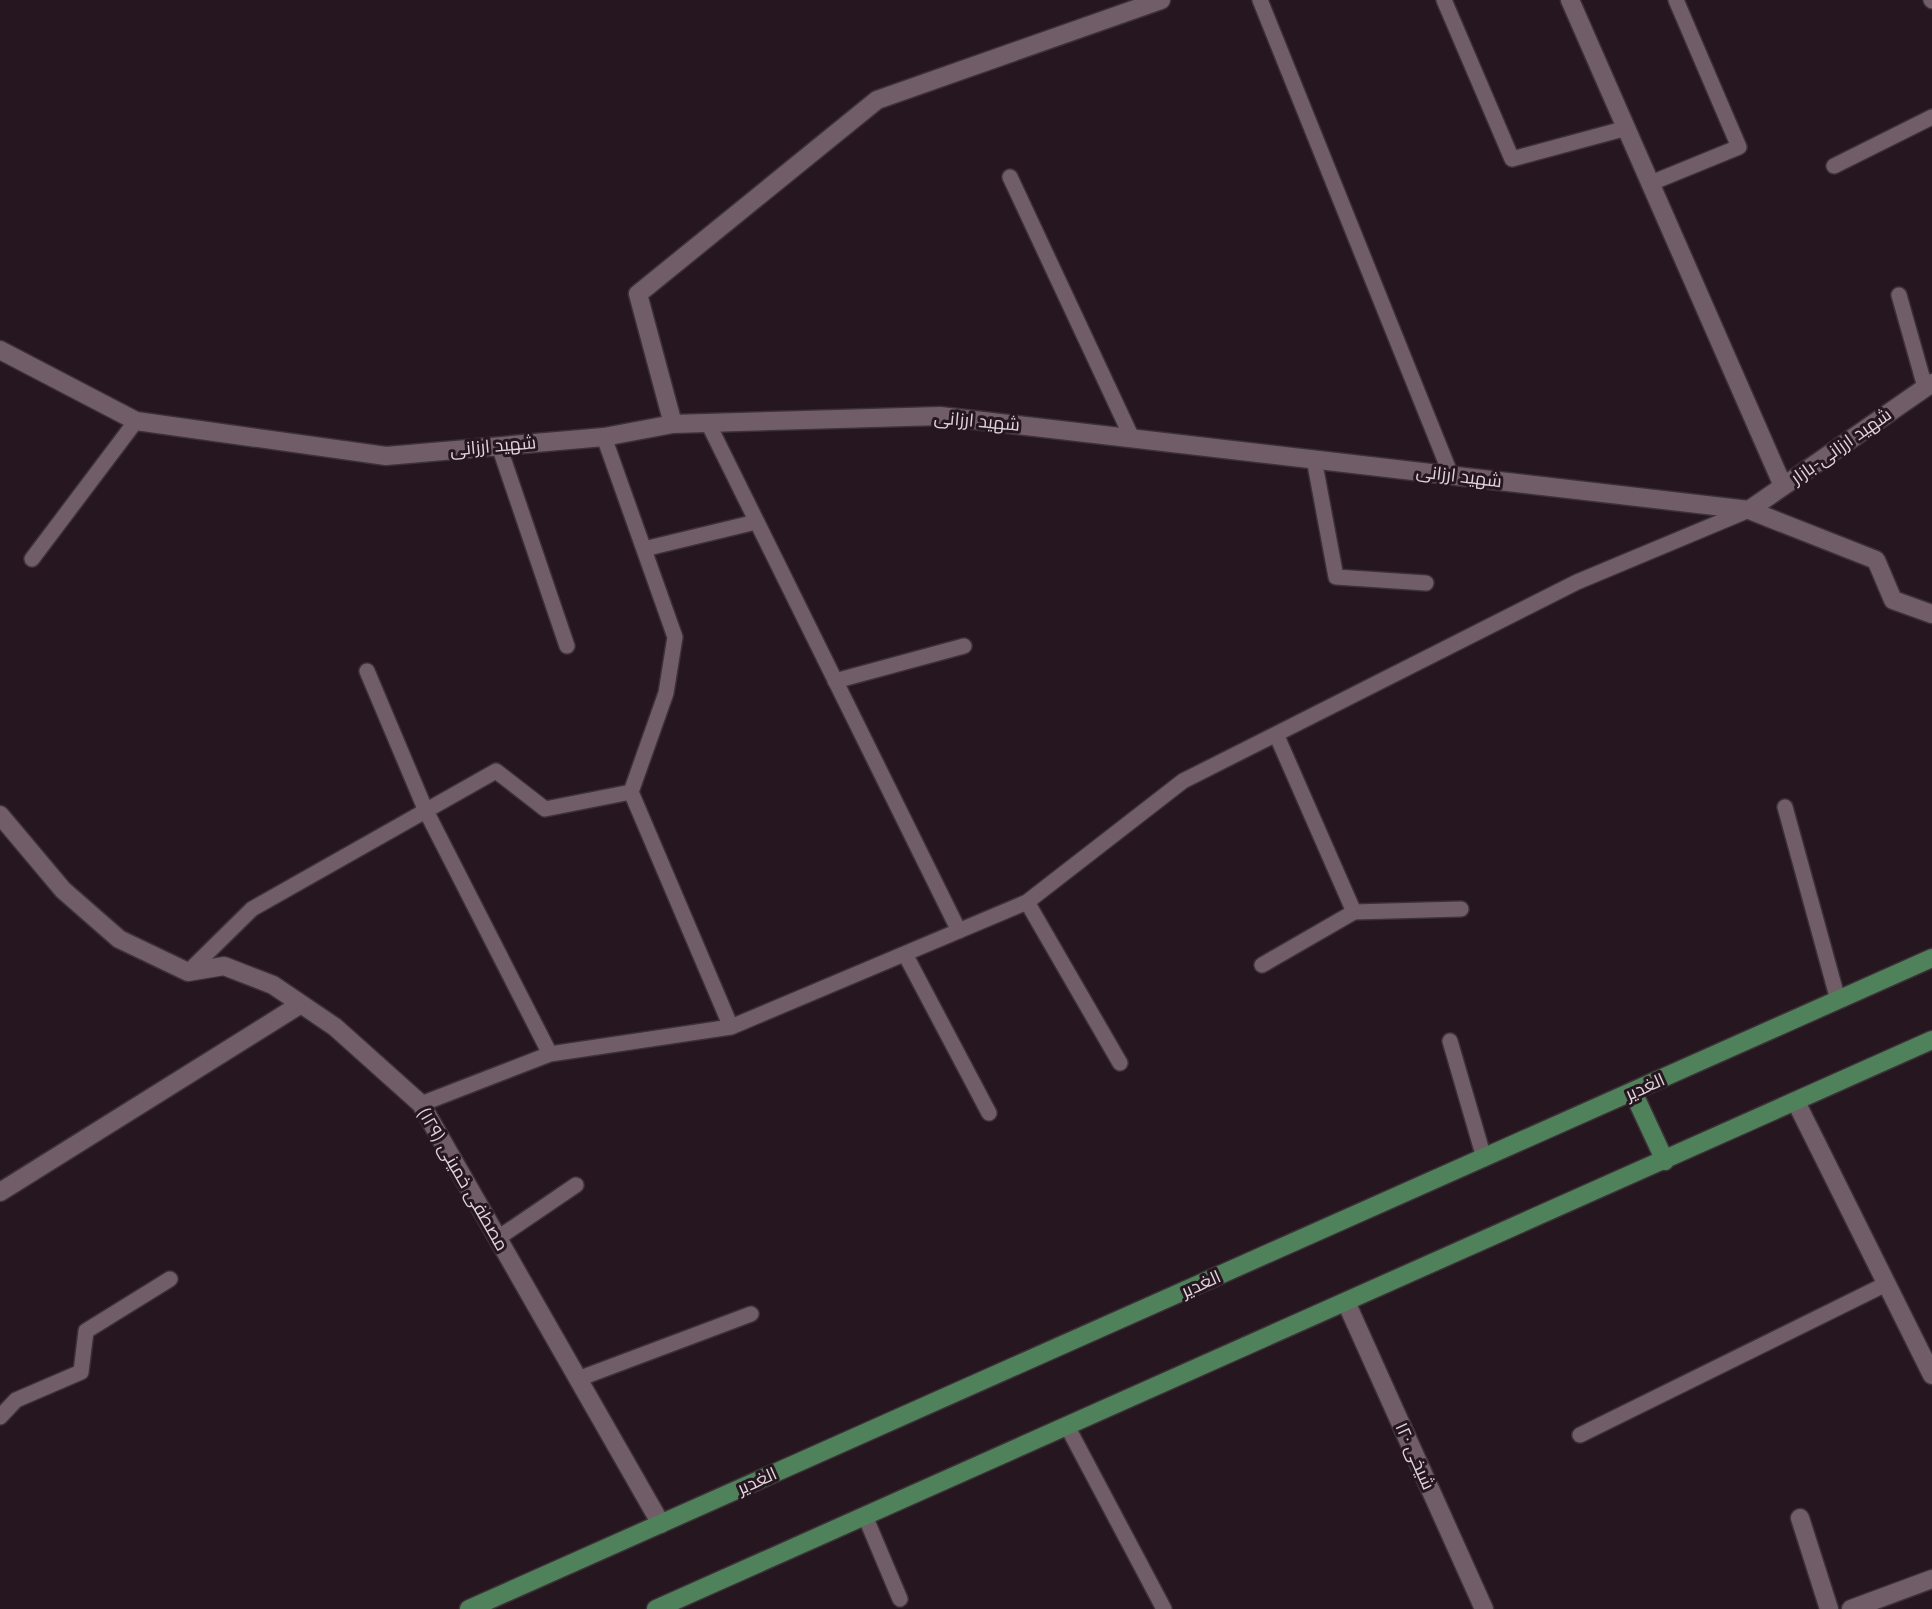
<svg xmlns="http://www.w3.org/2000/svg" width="1932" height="1609" viewBox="0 0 1932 1609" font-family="Montserrat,Cairo,sans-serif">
<rect width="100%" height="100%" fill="#261620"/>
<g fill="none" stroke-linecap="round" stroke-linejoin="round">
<defs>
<path id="service" d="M1260,0L1451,475
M1444,0L1512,159L1627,128
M1931,0L1932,1
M1834,166L1932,117
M1010,177L1132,438
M1651,183L1739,147L1676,0
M1899,295L1925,387
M708,423L959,931
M604,437L675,637L666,693L631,792L731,1027
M499,446L567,646
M1314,459L1336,577L1426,583
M644,549L756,522
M32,559L136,421
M367,671L426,811L550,1054
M835,681L964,646
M1276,734L1354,912
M1785,807L1838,1000
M1027,902L1120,1063
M905,954L989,1113
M1262,965L1354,912L1461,909
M188,972L252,909L496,771L545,809L631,792
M1450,1041L1484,1158
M421,1104L550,1054L731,1027L1027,902L1183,781L1577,582L1749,510
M498,1238L576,1185
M578,1379L751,1314
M0,1417L16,1400L81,1372L86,1331L170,1279
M1067,1426L1164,1609
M1580,1435L1886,1284
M865,1516L900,1599"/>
<path id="minor" d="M1570,0L1783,486
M0,350L136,421L386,456L604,437L673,424L940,416L1749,510L1876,560L1893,600L1932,614
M673,424L638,294L877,100L1161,0
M1749,510L1932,383
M0,815L63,890L119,939L188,972L224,966L273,985L335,1027L421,1104L661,1524
M1796,1102L1932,1375
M0,1192L301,1004
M1346,1302L1484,1609
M1800,1518L1829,1609
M1851,1609L1932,1579"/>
<path id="primary" d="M1633,1092L1665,1161
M469,1609L1932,958
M656,1609L1932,1040"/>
</defs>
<use href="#service" stroke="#3c3137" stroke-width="18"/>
<use href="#minor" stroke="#3c3137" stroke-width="21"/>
<use href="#primary" stroke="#3c3137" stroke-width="21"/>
<use href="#service" stroke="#715d68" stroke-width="15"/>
<use href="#minor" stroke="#715d68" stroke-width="18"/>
<use href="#primary" stroke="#4f825b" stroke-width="18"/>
</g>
<g text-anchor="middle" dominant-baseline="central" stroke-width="6" stroke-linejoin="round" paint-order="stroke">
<g font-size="18" fill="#e0d4da" stroke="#261620">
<text transform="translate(977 421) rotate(5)">شهید ارزانی</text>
<text transform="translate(493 446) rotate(-5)">شهید ارزانی</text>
<text transform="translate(1841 446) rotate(-35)">شهید ارزانی-بازار</text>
<text transform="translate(1459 476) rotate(7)">شهید ارزانی</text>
<text transform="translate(1645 1087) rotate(-24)">الغدیر</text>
<text transform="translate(463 1179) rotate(60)">مصطفی خمینی (۱۲۹)</text>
<text transform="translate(1201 1284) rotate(-24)">الغدیر</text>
<text transform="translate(1415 1456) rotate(66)">شیخی ۱۲۰</text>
<text transform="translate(757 1481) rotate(-24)">الغدیر</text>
</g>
</g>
</svg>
